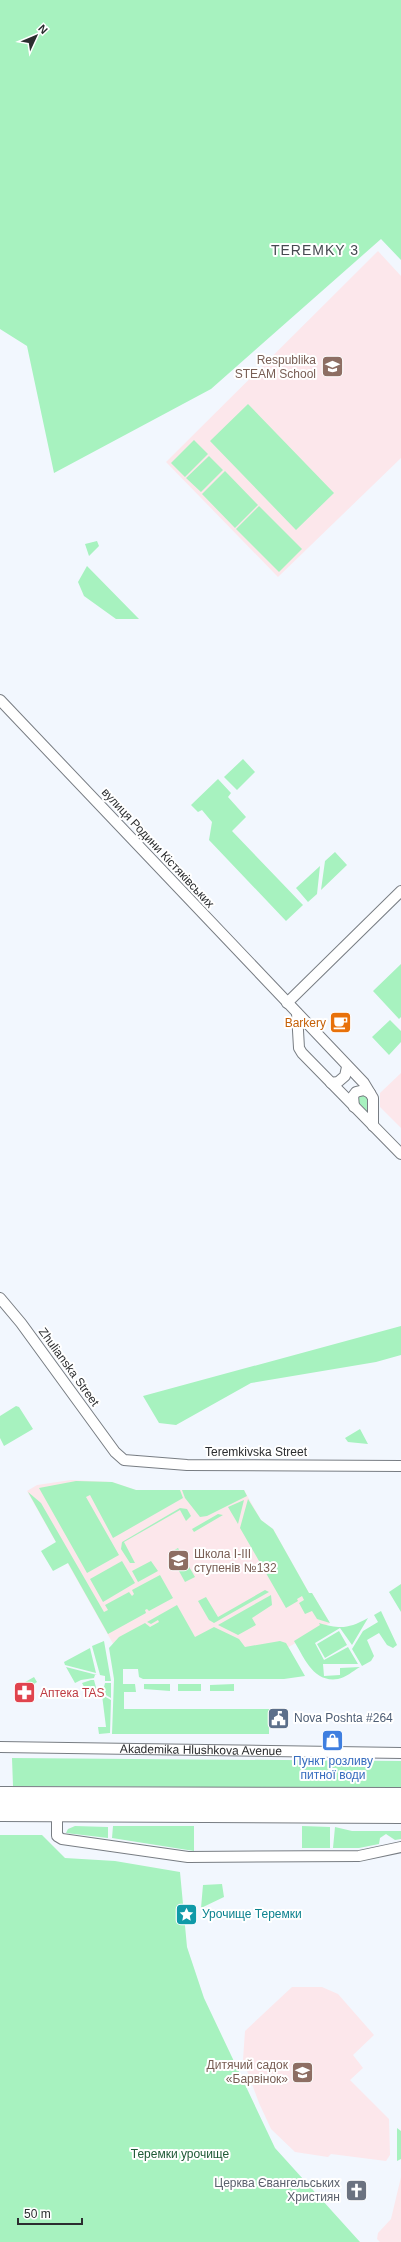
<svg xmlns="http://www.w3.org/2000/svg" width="401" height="2242" viewBox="0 0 401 2242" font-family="Arial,sans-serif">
<rect width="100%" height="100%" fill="#f2f7fe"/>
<path fill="#fce7eb" d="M378,251L401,276V458L278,577L166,462Z
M401,1073V1128L380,1107V1093Z
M71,1480L112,1482L136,1490H244L261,1520L273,1529L309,1593H312L330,1623L280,1652L116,1649L27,1491L37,1485Z
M292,1987H322L338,1994L374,2035L353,2055L363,2068L350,2080L389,2119L390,2155L386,2161L331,2154L328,2157L295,2152L271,2129L259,2103L243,2060L245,2031Z
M401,2177V2242H380L377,2239L378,2233L391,2219Z"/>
<path fill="#a7f2bf" d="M0,0H401V260L381,239L211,389L54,473L27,346L0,329Z
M248,404L334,493L296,530L210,441Z
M194,440L208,454L185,477L171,463Z
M209,456L223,470L201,492L186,478Z
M225,471L258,505L235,528L202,494Z
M259,506L302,549L279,572L236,529Z
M97,541L99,546L89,556L85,544Z
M87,566L139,619H116L84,596L78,582Z
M243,759L255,772L237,790L224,777Z
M218,779L231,793L228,797L246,817L232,831L303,905L286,921L209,840L212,822L202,810L198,812L191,805Z
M335,852L347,865L321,890L325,861Z
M320,866L317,894L308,902L296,888Z
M401,964V1017L399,1019L373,991Z
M390,1020L401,1031V1042L389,1055L372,1037Z
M357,1094L368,1096L371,1117L356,1101Z
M401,1326V1355L376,1362L251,1383L176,1425L159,1423L143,1396Z
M16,1406L19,1407L33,1429L4,1446L0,1438V1416Z
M360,1429L368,1444L348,1442L345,1438Z
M76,1481L112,1482L136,1490H180L183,1498L113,1538L90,1495L86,1497L119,1555L87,1573L39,1488Z
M182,1490H244L247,1496L207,1516L200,1517L185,1498Z
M28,1492L41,1503L104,1612L108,1610L105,1605L129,1592L132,1596L134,1594L132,1590L160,1575L173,1598L149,1611L147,1609L145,1610L146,1613L108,1634L68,1563L53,1571L41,1551L56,1542Z
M248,1499L261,1520L273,1529L309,1593H312L330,1623L317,1619L312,1611L305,1614L299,1603L304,1600L302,1596L297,1599L298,1601L286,1608L240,1528Z
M244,1500L238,1524L228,1507Z
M180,1508L187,1509L191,1516L186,1521L180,1510L124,1542L135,1563H130L121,1549L122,1542Z
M218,1514L223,1515L194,1532L192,1529Z
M178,1548L195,1577L185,1582L169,1553Z
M122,1561L135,1583L103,1602L90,1579Z
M151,1561L158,1571L138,1582L132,1571Z
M401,1584V1612L389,1592Z
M265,1590L269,1592L214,1623L209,1620L198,1601L206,1597L218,1617Z
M271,1595L272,1605L252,1618L256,1625L238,1635L218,1625Z
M177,1605L195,1637L214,1627L239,1639L245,1647L280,1641L286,1643L305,1676L284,1679H143L139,1677L138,1669H123V1684H135L136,1692H124V1709H273V1725H269V1734H112L114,1679L109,1648L119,1637L145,1623L150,1627L159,1622L158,1620L151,1624L147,1622Z
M381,1611L397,1645L393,1648L387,1645L379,1633L367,1640L374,1656L371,1661L362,1666L352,1649L363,1631L378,1622L374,1615Z
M368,1618L352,1645L340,1628L315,1643L324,1660L348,1647L358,1664H323L324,1676L340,1675V1668L360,1667C353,1671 345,1678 338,1679C313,1683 304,1657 294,1641L320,1625L319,1623C340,1629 348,1629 368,1618Z
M339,1631L347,1645L325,1658L317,1644Z
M104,1641L111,1681H105V1676L100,1675L92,1646Z
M90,1648L96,1673L65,1665L64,1662Z
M66,1667L97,1675H95L94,1678L81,1680L75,1683Z
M34,1677L37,1682L23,1691L20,1685Z
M91,1680H94L98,1695L89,1696L82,1683Z
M105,1683H111V1698L99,1691L98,1687H104Z
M144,1684H170V1691L144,1689Z
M178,1684H201V1691H178Z
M234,1684V1691H210V1685Z
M102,1695L111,1700L110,1733L99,1734L98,1727H106Z
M12,1758L401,1761V1788L13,1786Z
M75,1826L108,1827V1838L66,1833L68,1829Z
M113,1826H194V1851L112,1838Z
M302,1826L330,1827V1848H302Z
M335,1827L352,1831H401V1839L395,1840L386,1834L380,1838L379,1844L359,1848H333Z
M0,1835H42L65,1858L115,1861L180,1872L187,1947L204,1998L275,2148L360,2242H0Z
M222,1884L224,1897L201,1908L203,1885Z
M397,2128L401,2131V2159L397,2161Z"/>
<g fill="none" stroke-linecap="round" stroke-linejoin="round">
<defs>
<g id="street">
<path d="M0,700L364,1083L373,1098V1126"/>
<path d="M287,1003L401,891"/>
<path d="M297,1013L299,1048L302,1053L401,1154"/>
<path d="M331,1083L338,1082L345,1076L347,1067"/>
<path d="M354,1107L353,1096L356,1092L364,1090L370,1093"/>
<path d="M0,1298L21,1323L115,1452L124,1460L187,1465L401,1466"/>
<path id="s1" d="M0,1747L401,1753"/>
<path d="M57,1813V1836L62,1839L188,1857L359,1856L401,1847"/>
</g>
<path id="highway" d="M0,1796L401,1797
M0,1812L401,1814"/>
</defs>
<use href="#street" stroke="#787d83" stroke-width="12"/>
<use href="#highway" stroke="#787d83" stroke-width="20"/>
<use href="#street" stroke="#fff" stroke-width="10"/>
<use href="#highway" stroke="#fff" stroke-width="18"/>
</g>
<defs>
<symbol id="school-square" viewBox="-11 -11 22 22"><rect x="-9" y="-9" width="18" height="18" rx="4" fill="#8d6e63" stroke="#fff"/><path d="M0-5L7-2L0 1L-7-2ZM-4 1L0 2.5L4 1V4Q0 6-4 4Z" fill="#fff"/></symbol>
<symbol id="cafe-square" viewBox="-11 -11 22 22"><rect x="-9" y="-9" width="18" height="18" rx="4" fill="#e8710a" stroke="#fff"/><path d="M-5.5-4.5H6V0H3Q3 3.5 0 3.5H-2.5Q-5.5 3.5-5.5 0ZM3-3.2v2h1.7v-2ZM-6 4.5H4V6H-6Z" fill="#fff"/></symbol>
<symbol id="pharmacy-square" viewBox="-11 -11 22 22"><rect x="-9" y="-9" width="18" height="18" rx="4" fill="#e0444e" stroke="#fff"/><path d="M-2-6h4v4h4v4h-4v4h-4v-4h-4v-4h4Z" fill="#fff"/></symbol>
<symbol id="civic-square" viewBox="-11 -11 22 22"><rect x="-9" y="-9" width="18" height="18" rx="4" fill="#5c6f8a" stroke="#fff"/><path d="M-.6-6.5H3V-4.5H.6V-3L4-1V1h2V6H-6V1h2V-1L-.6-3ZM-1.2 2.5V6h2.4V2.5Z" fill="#fff"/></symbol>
<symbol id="shop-square" viewBox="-11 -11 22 22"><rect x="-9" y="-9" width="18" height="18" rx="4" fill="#3f7fe0" stroke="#fff"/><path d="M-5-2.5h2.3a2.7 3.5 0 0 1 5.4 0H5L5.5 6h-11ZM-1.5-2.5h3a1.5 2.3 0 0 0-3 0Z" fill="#fff"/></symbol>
<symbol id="sight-square" viewBox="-11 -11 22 22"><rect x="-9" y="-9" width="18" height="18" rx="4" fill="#0f9aa8" stroke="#fff"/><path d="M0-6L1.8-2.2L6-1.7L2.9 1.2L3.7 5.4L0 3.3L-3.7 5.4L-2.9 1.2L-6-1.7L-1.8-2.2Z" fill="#fff"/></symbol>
<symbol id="church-square" viewBox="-11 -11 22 22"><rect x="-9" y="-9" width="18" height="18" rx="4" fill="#6b7280" stroke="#fff"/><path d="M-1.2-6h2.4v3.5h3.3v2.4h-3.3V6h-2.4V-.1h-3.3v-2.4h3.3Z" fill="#fff"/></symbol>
</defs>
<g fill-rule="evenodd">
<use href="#school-square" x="320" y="354" width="25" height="25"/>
<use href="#cafe-square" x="328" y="1010" width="25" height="25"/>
<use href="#school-square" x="166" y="1548" width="25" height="25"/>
<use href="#pharmacy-square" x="12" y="1680" width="25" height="25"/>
<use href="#civic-square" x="266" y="1706" width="25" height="25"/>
<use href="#shop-square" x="320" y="1728" width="25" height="25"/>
<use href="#sight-square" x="174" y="1902" width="25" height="25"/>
<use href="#school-square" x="290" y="2060" width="25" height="25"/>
<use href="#church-square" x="344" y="2178" width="25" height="25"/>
</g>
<g text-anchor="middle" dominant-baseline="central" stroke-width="4" stroke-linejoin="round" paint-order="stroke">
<g font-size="12" fill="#785e54" stroke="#fff" text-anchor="end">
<text x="316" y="360">Respublika<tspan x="316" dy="14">STEAM School</tspan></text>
<text x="194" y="1554" text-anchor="start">Школа І-ІІІ<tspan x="194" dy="14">ступенів №132</tspan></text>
<text x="288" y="2065">Дитячий садок<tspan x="288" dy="14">«Барвінок»</tspan></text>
</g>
<g font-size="12" fill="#2b2d2f" stroke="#fff">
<text transform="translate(158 848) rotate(47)">вулиця Родини Кістяківських</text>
<text transform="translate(69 1367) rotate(54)">Zhulianska Street</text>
<text x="256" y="1452">Teremkivska Street</text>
<text stroke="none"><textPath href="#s1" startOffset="201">Akademika Hlushkova Avenue</textPath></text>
</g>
<g font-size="12" fill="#c56008" stroke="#fff" text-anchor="end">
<text x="326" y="1023">Barkery</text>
</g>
<g font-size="12" fill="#be3a42" stroke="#fff" text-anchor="start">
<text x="40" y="1693">Аптека TAS</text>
</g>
<g font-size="12" fill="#4e5e75" stroke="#fff" text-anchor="start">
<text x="294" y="1718">Nova Poshta #264</text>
</g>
<g font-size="12" fill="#366cbe" stroke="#fff">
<text x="333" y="1761">Пункт розливу<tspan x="333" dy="14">питної води</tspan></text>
</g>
<g font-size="12" fill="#0d838f" stroke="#fff" text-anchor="start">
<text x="202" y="1914">Урочище Теремки</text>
</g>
<g font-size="12" fill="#1f5936" stroke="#fff">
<text x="180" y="2154">Теремки урочище</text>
</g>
<g font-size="12" fill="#5b616d" stroke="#fff" text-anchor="end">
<text x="340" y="2183">Церква Євангельських<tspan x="340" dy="14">Християн</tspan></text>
</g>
<g font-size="14" letter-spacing="1" fill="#464a50" stroke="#fff">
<text x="315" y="250">TEREMKY 3</text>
</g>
</g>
<g transform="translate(36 36) rotate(46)" stroke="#ffffff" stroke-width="3" paint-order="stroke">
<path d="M0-3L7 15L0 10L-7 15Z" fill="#2b2d2f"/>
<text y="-6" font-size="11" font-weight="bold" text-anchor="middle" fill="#2b2d2f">N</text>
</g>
<path d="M18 2218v6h64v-6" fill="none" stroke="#2b2d2f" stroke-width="2"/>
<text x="24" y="2218" font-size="12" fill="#2b2d2f" stroke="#ffffff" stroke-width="3" paint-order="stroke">50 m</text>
</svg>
